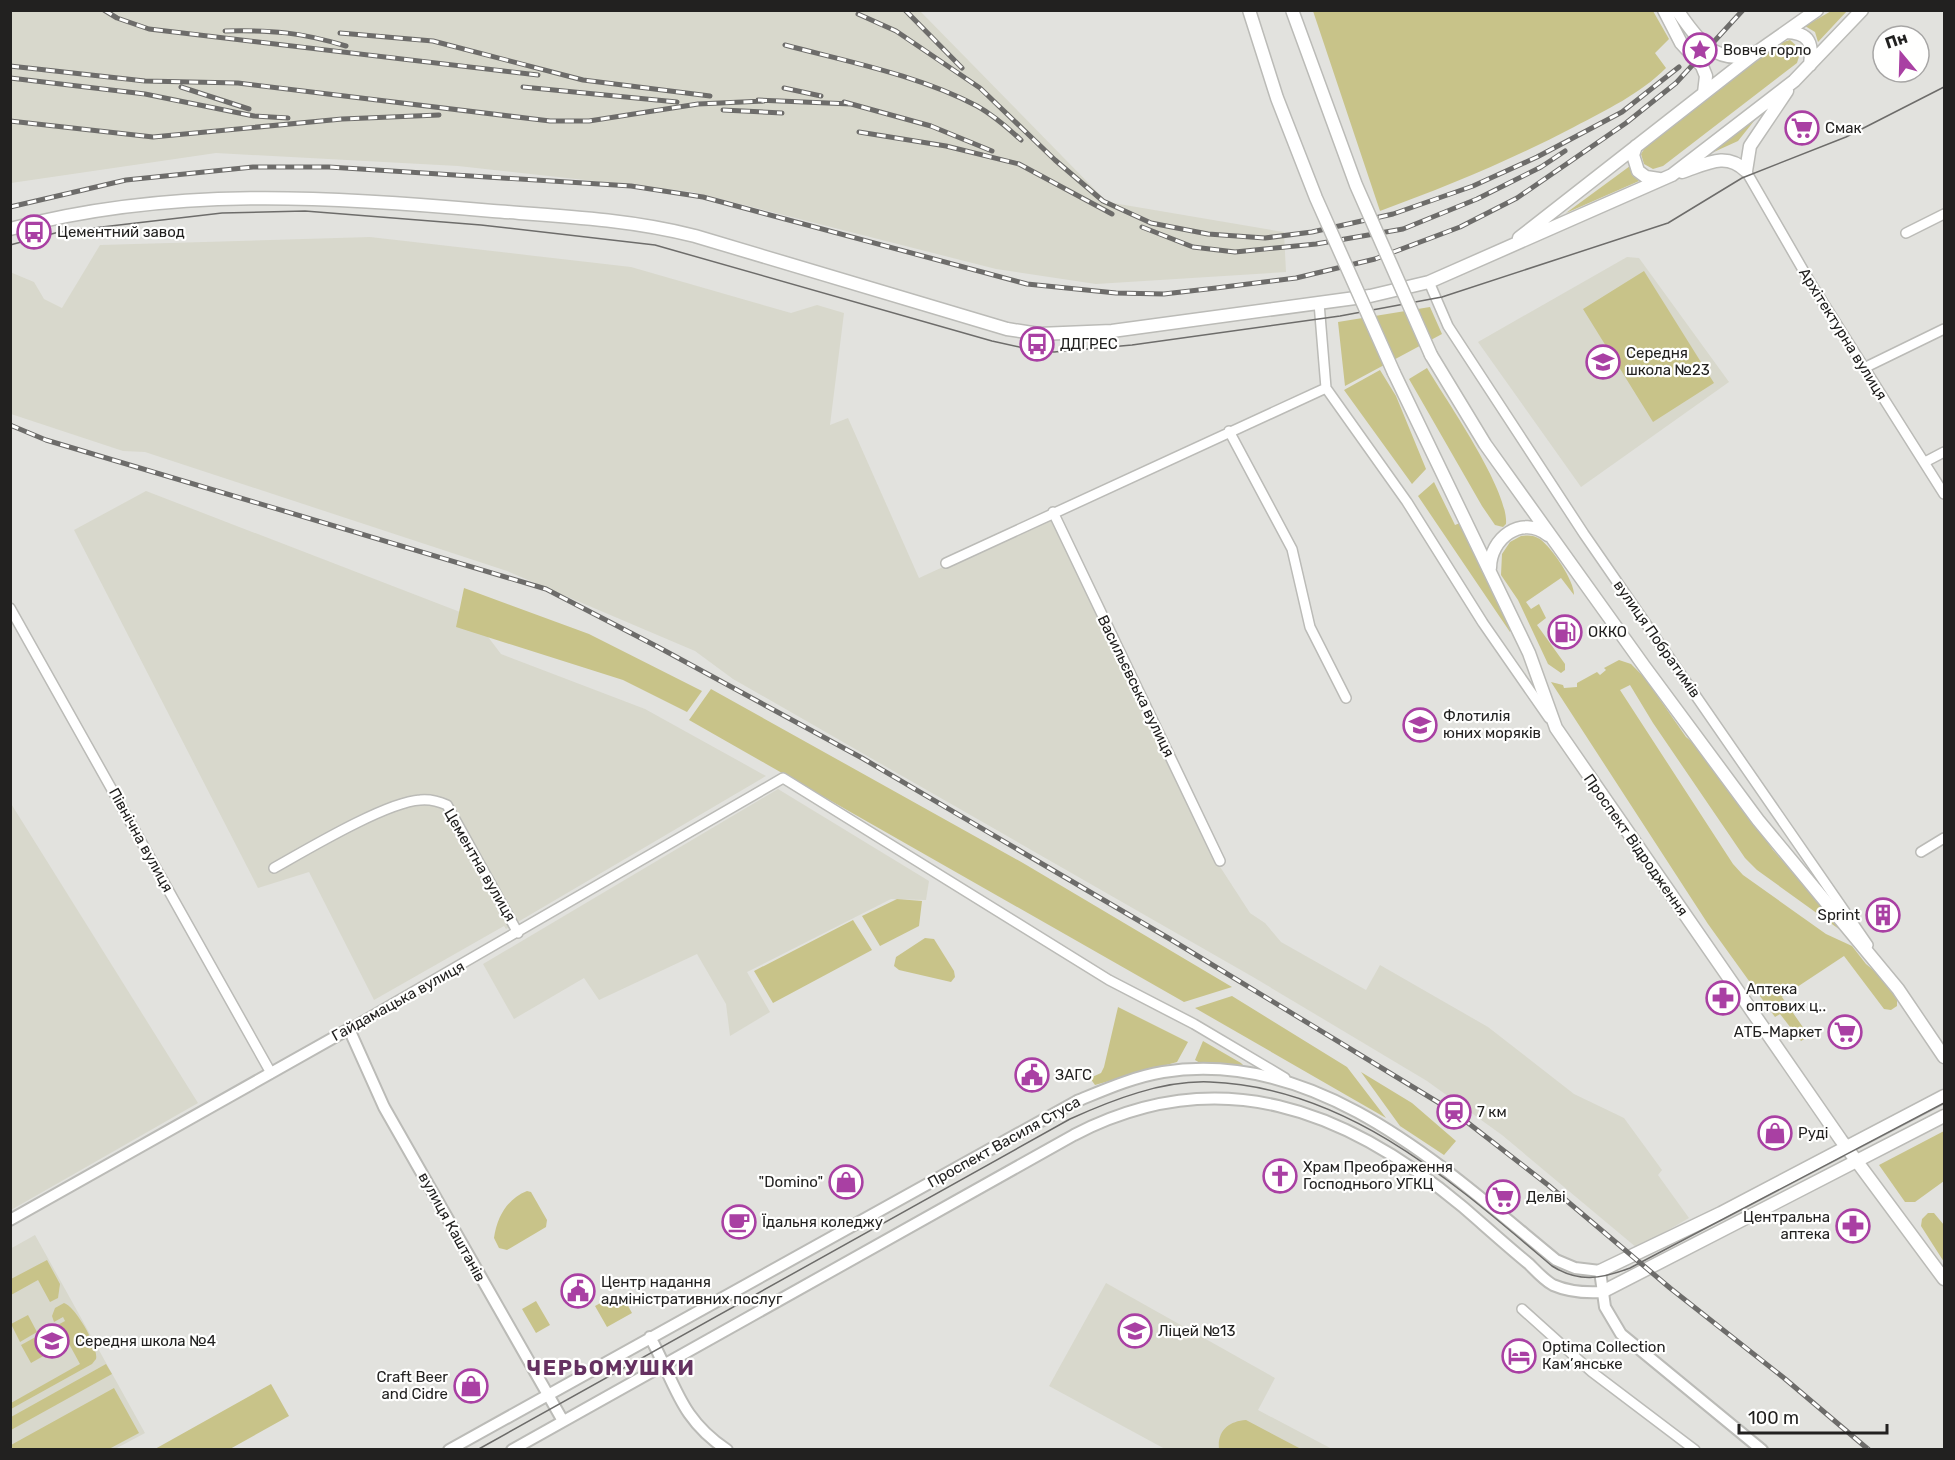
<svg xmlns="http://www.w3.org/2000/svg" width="1955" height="1460" viewBox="0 0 1955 1460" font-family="Rubik,sans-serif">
<rect width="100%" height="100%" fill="#e2e2de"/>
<path fill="#d8d8cc" d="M10,11H920L1107,202L1284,232L1286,272L1096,284L996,269L693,192L458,166L216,153L11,183Z
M370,237L631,267L791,313L817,305L844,313L830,425L848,418L919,578L1052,517L1215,859L1250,913L1265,923L1281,942L1366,990L1380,965L1488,1027L1574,1094L1624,1118L1662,1170L1658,1175L1689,1218L1637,1248L1502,1135L1427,1081L1253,977L733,679L695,651L507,571L145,452L123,451L11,414L10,272L34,282L44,299L62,308L100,245Z
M1627,257L1639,258L1729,382L1581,487L1478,342Z
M146,491L473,617L501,654L645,709L766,776L506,929L504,926L374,1000L309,872L258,888L74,530Z
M778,789L929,881L926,900L891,899L747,972L770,1012L730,1036L726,1004L697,954L599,1000L584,978L514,1019L483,964Z
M10,802L198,1103L11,1210H10Z
M35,1235L145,1433L115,1449H11L10,1249Z
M1106,1283L1275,1378L1258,1410L1332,1449H1165L1049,1386Z"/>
<path fill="#c8c389" d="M1833,10L1847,11L1818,42L1815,32L1805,26Z
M1313,11H1653L1669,39L1655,53L1666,68C1640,94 1606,110 1574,127C1511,160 1446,187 1380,211Z
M1790,40L1801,50L1797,63L1663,166L1653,169L1644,164L1641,154L1646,146L1780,43Z
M1762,111L1738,141L1705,156Z
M1630,166L1632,175L1639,181L1566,213Z
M1644,271L1714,383L1653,422L1583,309Z
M1430,307L1442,334L1345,386L1338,322Z
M1427,368C1446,400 1509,490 1506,524L1503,527L1495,525L1482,506L1409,379Z
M1380,370L1396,396L1426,469L1412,484L1344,390Z
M1434,482L1455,525L1460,523L1511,629L1510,632L1418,496Z
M1521,536C1528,535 1534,535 1540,539C1552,548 1574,580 1574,595L1561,578L1526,602L1531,609L1539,604L1546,618L1537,625L1565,664V670L1561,673L1548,664L1518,600L1501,575L1502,554L1510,542Z
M464,588L589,634L702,691L687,712L623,680L456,627Z
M1619,660L1631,664L1645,678L1686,737L1702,750L1773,850L1850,937L1757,870L1745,858L1653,723L1630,685L1620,690L1733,864L1743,875L1826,934L1852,946L1866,964L1885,980L1897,1000V1006L1891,1010L1884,1009L1844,956L1782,997L1809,1036L1801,1041L1780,1014L1775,1017L1708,924L1551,682L1563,685L1564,688L1577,687V683L1597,672L1600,675L1606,670L1604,668Z
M711,689L1023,863L1232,987L1184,1002L689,720Z
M897,899L922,901L919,926L880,946L862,916Z
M853,920L872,950L773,1003L754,971Z
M925,938L934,939L954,971L955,977L951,982L899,970L894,966L896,957Z
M1232,996L1347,1067L1386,1118L1195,1008Z
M1118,1007L1188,1042L1177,1062L1095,1085L1090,1078L1101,1073L1104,1067Z
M1203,1041L1241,1063L1243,1065L1200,1063L1195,1060Z
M1361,1072L1412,1103L1456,1141L1444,1155L1400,1126Z
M1944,1131V1181L1915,1202H1905L1879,1165Z
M527,1191L531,1192L547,1220L546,1227L507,1250L499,1248L494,1238C497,1217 507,1199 527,1191Z
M1928,1213H1934L1944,1225V1262L1921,1226L1922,1219Z
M47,1260L60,1284L58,1298L50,1302L38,1280L11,1295V1279Z
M615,1295L623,1297L632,1313L607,1327L595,1306Z
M536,1301L550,1325L536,1333L522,1309Z
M64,1303C75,1306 99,1347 96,1359L92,1364L11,1409V1403L80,1364L68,1342L31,1363L21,1345L65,1321L63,1317L54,1322L52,1316L55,1308Z
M28,1315L37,1332L20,1342L11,1324Z
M106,1364L112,1374L11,1430V1417Z
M271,1384L289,1416L230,1449H155Z
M114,1388L139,1433L109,1449H11V1445Z
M1246,1420L1301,1449H1219C1217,1431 1229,1421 1246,1420Z"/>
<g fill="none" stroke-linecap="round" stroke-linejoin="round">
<defs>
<path id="minor" d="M1746,171L1810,282L1944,494
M1906,233L1944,214
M1429,282L1448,326L1584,534L1868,945
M1319,303L1326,388L1407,502L1483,623L1549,718
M1864,368L1944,329
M1229,431L1292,549L1310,627L1346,698
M1925,462L1944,452
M1053,512L1220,861
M946,563L1326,388
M10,608L271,1073
M1921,852L1944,838
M274,868C306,850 386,802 420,800C430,799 438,801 447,805L518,933
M349,1029L783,778L1109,980L1194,1024L1285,1078
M1522,1309L1592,1372L1695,1450"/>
<path id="tertiary" d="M10,1220L349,1029L384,1107L563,1421
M650,1337C676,1384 679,1418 727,1450
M449,1450L1077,1101C1104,1090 1133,1077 1163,1072C1318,1047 1446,1170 1556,1260L1575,1268L1600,1271L1605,1307L1621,1334L1762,1450
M512,1450L1074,1135C1218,1060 1346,1109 1463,1207C1485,1226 1507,1246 1529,1264C1536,1271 1544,1280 1553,1285C1569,1292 1585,1293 1602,1292"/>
<path id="secondary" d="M1664,10L1681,43L1702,66L1706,76L1704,93
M1677,10C1696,37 1712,63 1749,56
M1786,32C1810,33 1813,43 1810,65
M1636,146L1633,155L1638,171L1646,177L1659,179
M1746,171L1750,146L1787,91
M1682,172C1706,164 1726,151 1746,171
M10,229C170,186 331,196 493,211C560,216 629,219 695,236L1007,329L1039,334L1112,331L1370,296L1429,282L1672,175L1794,81L1862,10
M1519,238L1753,55L1817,10
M1431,355L1485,444L1644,666L1758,820L1898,989L1944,1057
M1394,373L1529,653L1556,728L1841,1140L1944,1279
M1490,568C1490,539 1521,514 1548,535
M1600,1271L1721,1213L1944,1096
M1602,1292L1944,1116"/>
</defs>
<use href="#minor" stroke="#bbbbb7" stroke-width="12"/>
<use href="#tertiary" stroke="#bbbbb7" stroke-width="14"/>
<use href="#secondary" stroke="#bbbbb7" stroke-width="15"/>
<use href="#minor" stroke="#fff" stroke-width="9"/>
<use href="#tertiary" stroke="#fff" stroke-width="10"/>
<use href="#secondary" stroke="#fff" stroke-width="12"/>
<path stroke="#6d6c6a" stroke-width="1.5" d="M10,245L59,232L222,213L305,211L481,225L655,245L992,341L1028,349L1054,352L1132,345L1340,316L1442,297L1668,223L1742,178L1846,137L1944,87
M477,1450L1070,1119C1112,1100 1163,1080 1210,1082C1347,1087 1453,1182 1552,1266C1579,1283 1601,1279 1630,1268L1944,1103"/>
<defs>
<path id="rail" d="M104,10L117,18L149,29L538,75
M905,10L962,68
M858,14L896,31L980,88L1055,160L1103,201L1151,223L1208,234L1265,238L1312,232L1393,214L1473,186L1537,157L1622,112L1679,67
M225,31C272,30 300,32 346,46
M340,33L433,41L583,80L710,96
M785,45C849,62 918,75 977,106C993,115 1008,128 1021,140
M10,66L145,81L238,83L550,121H589L698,104L764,101
M10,78L145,94L254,116L288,118
M181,87L249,109
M523,87L677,102
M784,88L821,96
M758,100L851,104
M844,102L931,126L992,151
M723,110L782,113
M10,121L153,137L342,119L439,115
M859,132L946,146L1019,164L1112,214
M10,207L126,180L253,167H329L631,186L703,197L1027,284L1116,293L1164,294L1216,288L1296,278L1375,259L1460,227L1517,198L1626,123L1676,83L1743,10
M1142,227L1193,247L1235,252L1316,244L1403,229L1477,199L1541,167L1565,151
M10,425L46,440L546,589L658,647L862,758L1170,939L1454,1112L1548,1185L1670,1288L1784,1378L1869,1450"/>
</defs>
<use href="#rail" stroke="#6d6c6a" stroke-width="5"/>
<use href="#rail" stroke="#fffffe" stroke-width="3" stroke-dasharray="9" stroke-linecap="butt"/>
<defs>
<path id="secondary-bridge" d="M1249,10L1277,98L1316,198L1394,373
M1292,10L1356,185L1431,355"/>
</defs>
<use href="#secondary-bridge" stroke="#bbbbb7" stroke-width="15" stroke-linecap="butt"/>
<use href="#secondary-bridge" stroke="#fff" stroke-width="12"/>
</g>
<defs>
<symbol id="sight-ring" viewBox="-11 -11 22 22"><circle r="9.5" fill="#fffffe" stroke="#a940a3" stroke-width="1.5"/><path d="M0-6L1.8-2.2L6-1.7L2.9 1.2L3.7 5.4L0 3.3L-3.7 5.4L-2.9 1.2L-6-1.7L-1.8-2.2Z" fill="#a940a3"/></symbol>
<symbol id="supermarket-ring" viewBox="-11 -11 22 22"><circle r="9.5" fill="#fffffe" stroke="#a940a3" stroke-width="1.5"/><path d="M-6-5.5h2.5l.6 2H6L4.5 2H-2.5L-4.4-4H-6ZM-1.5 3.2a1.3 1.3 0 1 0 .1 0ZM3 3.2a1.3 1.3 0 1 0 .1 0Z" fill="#a940a3"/></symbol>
<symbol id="bus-ring" viewBox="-11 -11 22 22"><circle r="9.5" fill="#fffffe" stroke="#a940a3" stroke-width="1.5"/><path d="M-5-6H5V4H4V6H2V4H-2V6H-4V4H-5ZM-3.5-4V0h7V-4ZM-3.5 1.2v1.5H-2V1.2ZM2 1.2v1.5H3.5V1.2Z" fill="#a940a3"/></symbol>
<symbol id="school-ring" viewBox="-11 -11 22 22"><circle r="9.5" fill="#fffffe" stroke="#a940a3" stroke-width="1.5"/><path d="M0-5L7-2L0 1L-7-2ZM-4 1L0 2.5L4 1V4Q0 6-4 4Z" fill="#a940a3"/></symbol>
<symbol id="fuel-ring" viewBox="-11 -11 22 22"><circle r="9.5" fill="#fffffe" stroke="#a940a3" stroke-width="1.5"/><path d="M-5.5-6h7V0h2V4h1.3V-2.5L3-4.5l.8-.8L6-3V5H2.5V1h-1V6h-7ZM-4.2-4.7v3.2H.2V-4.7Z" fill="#a940a3"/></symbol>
<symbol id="building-ring" viewBox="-11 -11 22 22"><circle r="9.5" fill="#fffffe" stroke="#a940a3" stroke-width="1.5"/><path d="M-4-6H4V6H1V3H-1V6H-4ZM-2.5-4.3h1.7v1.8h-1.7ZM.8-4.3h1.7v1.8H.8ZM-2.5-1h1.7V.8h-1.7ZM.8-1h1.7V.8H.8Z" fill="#a940a3"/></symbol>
<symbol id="pharmacy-ring" viewBox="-11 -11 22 22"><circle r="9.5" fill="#fffffe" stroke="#a940a3" stroke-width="1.5"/><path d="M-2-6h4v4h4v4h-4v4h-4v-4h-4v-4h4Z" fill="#a940a3"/></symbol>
<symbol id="civic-ring" viewBox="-11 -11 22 22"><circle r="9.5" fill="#fffffe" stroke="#a940a3" stroke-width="1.5"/><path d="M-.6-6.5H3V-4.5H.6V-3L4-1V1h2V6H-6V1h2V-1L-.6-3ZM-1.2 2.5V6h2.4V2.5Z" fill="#a940a3"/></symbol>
<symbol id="station-ring" viewBox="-11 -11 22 22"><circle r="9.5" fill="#fffffe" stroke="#a940a3" stroke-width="1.5"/><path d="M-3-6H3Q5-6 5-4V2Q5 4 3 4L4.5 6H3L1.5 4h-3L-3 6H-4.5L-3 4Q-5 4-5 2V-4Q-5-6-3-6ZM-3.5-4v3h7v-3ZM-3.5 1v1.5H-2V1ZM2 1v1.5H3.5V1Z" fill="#a940a3"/></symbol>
<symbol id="shop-ring" viewBox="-11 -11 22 22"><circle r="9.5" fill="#fffffe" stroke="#a940a3" stroke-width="1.5"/><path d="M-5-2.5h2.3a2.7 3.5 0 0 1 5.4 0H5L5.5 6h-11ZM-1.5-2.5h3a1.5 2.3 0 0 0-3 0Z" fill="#a940a3"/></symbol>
<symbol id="church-ring" viewBox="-11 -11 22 22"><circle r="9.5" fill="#fffffe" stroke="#a940a3" stroke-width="1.5"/><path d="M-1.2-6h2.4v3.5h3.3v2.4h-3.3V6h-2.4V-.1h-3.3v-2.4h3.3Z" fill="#a940a3"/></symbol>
<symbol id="cafe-ring" viewBox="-11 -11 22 22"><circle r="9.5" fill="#fffffe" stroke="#a940a3" stroke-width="1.5"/><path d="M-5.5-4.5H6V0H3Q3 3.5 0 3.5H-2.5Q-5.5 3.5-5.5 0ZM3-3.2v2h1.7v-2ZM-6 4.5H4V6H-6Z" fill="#a940a3"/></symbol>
<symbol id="hotel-ring" viewBox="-11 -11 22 22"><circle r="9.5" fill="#fffffe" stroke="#a940a3" stroke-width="1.5"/><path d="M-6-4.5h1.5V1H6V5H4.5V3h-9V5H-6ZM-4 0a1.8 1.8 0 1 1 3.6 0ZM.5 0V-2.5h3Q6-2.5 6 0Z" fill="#a940a3"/></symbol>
</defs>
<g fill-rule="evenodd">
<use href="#sight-ring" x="1681" y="31" width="38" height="38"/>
<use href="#supermarket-ring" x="1783" y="109" width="38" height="38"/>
<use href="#bus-ring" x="15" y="213" width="38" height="38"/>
<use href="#bus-ring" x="1018" y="325" width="38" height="38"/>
<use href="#school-ring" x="1584" y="343" width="38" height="38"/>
<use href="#fuel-ring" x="1546" y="613" width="38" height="38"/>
<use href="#school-ring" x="1401" y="706" width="38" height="38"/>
<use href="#building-ring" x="1864" y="896" width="38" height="38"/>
<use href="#pharmacy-ring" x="1704" y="979" width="38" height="38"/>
<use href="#supermarket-ring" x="1826" y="1013" width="38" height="38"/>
<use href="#civic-ring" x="1013" y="1056" width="38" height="38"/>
<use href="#station-ring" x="1435" y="1093" width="38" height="38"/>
<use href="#shop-ring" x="1756" y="1114" width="38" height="38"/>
<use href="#church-ring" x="1261" y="1157" width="38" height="38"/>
<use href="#shop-ring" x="827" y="1163" width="38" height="38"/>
<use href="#supermarket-ring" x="1484" y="1178" width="38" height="38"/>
<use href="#cafe-ring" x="720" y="1203" width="38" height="38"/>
<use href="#pharmacy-ring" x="1834" y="1207" width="38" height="38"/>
<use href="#civic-ring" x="559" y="1272" width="38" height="38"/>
<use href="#school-ring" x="1116" y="1312" width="38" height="38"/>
<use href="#school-ring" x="33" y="1322" width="38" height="38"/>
<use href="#hotel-ring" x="1500" y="1337" width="38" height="38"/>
<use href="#shop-ring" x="452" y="1367" width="38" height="38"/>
</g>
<g text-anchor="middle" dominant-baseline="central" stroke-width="4.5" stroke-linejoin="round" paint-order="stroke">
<g font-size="15" fill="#222120" stroke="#fffffe" text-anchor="start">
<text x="1723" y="50">Вовче горло</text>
<text x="1825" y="128">Смак</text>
<text x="57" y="232">Цементний завод</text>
<text x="1060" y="344">ДДГРЕС</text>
<text x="1626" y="353">Середня<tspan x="1626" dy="17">школа №23</tspan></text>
<text x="1588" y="632">ОККО</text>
<text x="1443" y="716">Флотилія<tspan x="1443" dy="17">юних моряків</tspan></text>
<text x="1860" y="915" text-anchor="end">Sprint</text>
<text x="1746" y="989">Аптека<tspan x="1746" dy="17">оптових ц‥</tspan></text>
<text x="1822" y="1032" text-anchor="end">АТБ-Маркет</text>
<text x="1055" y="1075">ЗАГС</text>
<text x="1477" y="1112">7 км</text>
<text x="1798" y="1133">Рудi</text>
<text x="1303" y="1167">Храм Преображення<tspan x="1303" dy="17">Господнього УГКЦ</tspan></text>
<text x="823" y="1182" text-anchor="end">"Domino"</text>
<text x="1526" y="1197">Делві</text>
<text x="1830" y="1217" text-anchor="end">Центральна<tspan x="1830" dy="17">аптека</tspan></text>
<text x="762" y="1222">Їдальня коледжу</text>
<text x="601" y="1282">Центр надання<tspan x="601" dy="17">адміністративних послуг</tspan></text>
<text x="1158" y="1331">Ліцей №13</text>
<text x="75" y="1341">Середня школа №4</text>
<text x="1542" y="1347">Optima Collection<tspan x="1542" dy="17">Кам’янське</tspan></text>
<text x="448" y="1377" text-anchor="end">Craft Beer<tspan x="448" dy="17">and Cidre</tspan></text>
</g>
<g font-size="15" fill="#222120" stroke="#fffffe">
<text transform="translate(1843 334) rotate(58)">Архітектурна вулиця</text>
<text transform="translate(1657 639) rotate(55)">вулиця Побратимів</text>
<text transform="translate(1136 686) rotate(64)">Васильєвська вулиця</text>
<text transform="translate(141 840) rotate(61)">Північна вулиця</text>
<text transform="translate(1636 845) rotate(55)">Проспект Відродження</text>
<text transform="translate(480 865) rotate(60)">Цементна вулиця</text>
<text transform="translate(398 1001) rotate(-29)">Гайдамацька вулиця</text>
<text transform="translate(1004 1142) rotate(-29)">Проспект Василя Стуса</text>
<text transform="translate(452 1227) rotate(61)">вулиця Каштанів</text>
</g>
<g font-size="21" font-weight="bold" letter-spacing="1.5" fill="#653161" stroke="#fffffe">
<text x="611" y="1367">ЧЕРЬОМУШКИ</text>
</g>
</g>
<rect width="1955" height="1460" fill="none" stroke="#222120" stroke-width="24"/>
<g transform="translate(1901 54) rotate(341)"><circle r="28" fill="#fffffe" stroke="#a7a6a5" stroke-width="1.5"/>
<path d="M0-4.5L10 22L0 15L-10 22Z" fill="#a940a3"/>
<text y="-9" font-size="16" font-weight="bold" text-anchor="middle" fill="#222120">Пн</text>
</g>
<path d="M1739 1424v9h148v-9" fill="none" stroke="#222120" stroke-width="3"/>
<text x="1748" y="1424" font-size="18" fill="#222120" stroke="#fffffe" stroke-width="4.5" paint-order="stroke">100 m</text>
</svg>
